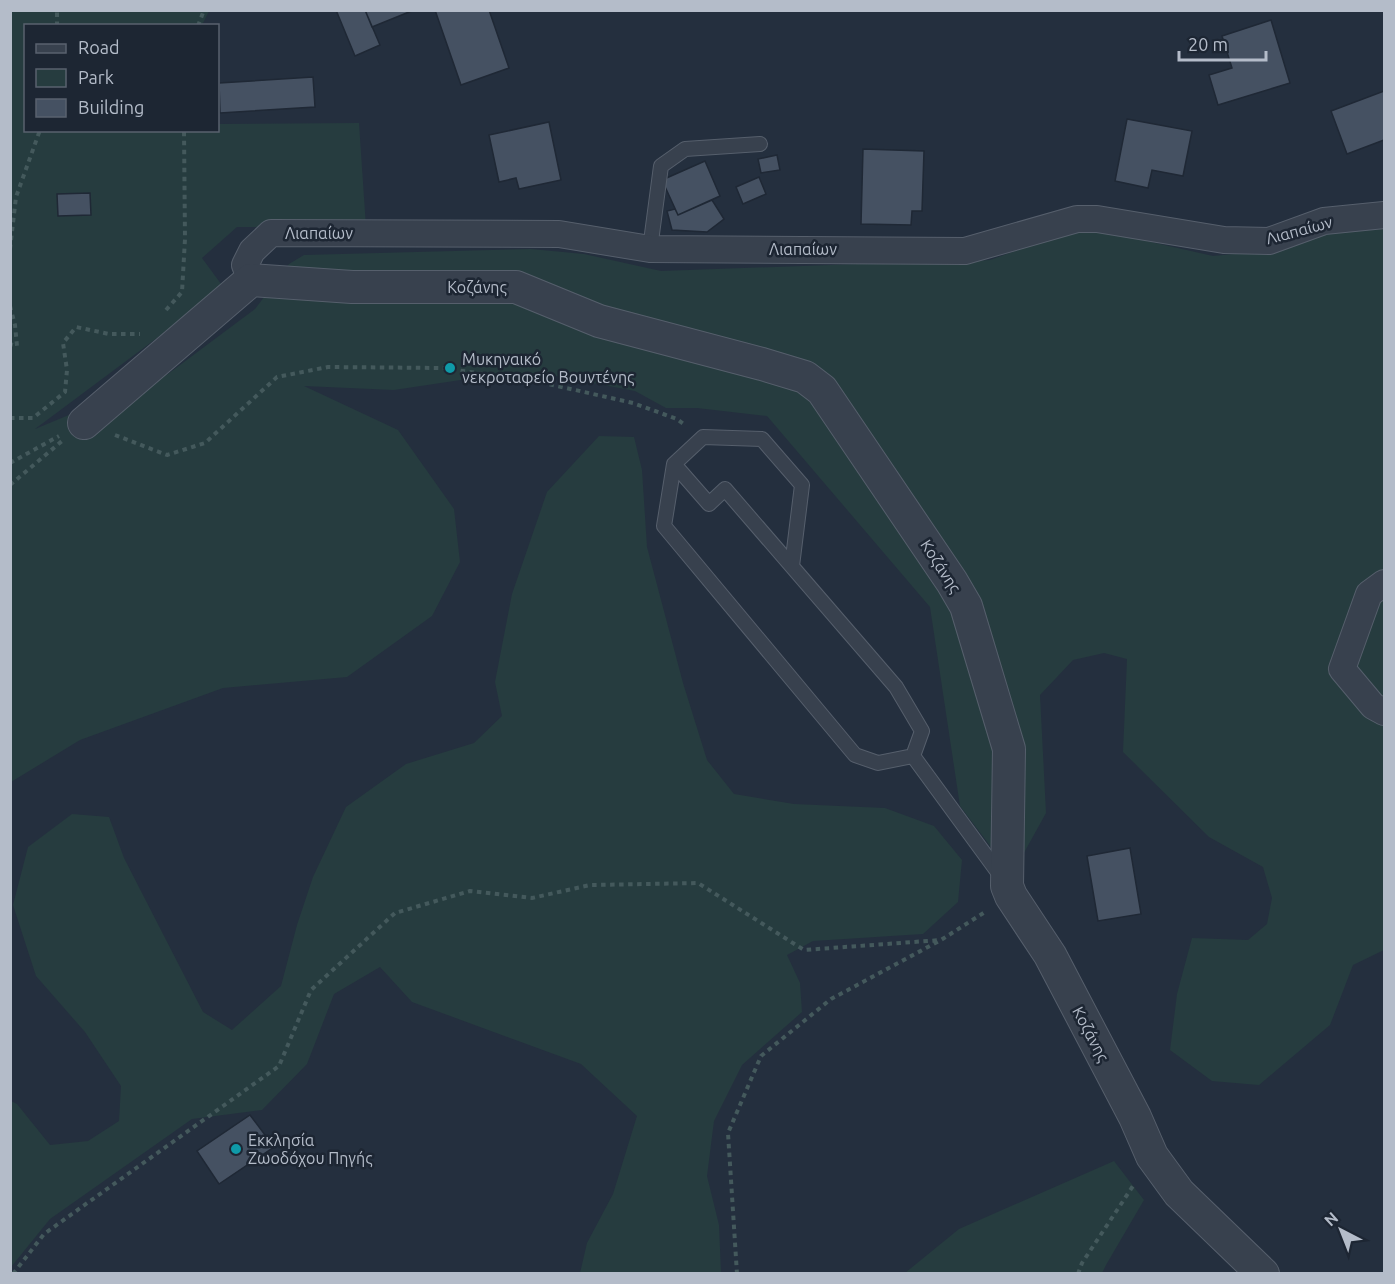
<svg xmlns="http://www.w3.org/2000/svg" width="1395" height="1284" viewBox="0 0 1395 1284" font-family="Ubuntu,sans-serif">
<rect width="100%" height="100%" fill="#242f3e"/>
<path fill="#263c3f" d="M11,11H209L202,25L26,26V130H218V124L359,123L366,227H237L202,258L224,288L35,429L168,374L255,309L289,264L304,255L531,249L584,254L661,271L857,264L941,263L990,260L1072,231L1098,230L1213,256L1264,251L1312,235L1384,227V950L1353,965L1330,1025L1259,1085L1212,1081L1170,1050L1177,994L1192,938L1248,940L1267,924L1272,898L1263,867L1209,837L1123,752L1127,659L1104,653L1073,660L1040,695L1046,813L1020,860L994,851L960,806L930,607L767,416L697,408H666L635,391L545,374L474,378L394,390L304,386L398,430L454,509L460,562L432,616L347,677L223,688L80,740L11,782Z
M599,436L634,437L642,470L647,547L683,683L707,760L734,794L794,804L885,808L934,826L962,860L958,902L923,934L813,941L787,955L800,983L802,1012L742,1065L714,1121L707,1176L719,1225L721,1273H580L587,1243L613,1194L637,1116L581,1064L412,1002L380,967L334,994L307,1064L262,1110L192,1119L50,1219L11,1267V1101L17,1104L50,1145L88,1141L119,1121L121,1086L85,1032L36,976L13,905L28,847L72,814L109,817L124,858L203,1012L232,1030L281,986L297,925L313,877L346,807L406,764L474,743L502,716L495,682L512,594L547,492Z
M1114,1161L1144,1200L1106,1265L1102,1273H905L959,1229Z"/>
<path fill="#455162" stroke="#1f2835" stroke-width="1.5" d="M336,10H365L380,45L355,56Z
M365,10H414L372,27Z
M435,10H489L509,68L461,85Z
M1271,20L1290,83L1218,105L1209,75L1232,68L1222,36Z
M313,77L315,107L220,113L219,83Z
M1384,91V140L1347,154L1331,111Z
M1127,119L1192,131L1183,176L1152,170L1148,188L1115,181Z
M549,122L561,180L519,189L516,178L499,182L489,135Z
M863,149L924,151L922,211H912L911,225L861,224Z
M777,155L780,170L761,173L758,159Z
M705,161L720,196L678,215L662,180Z
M759,177L766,194L743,204L736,187Z
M90,193L91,215L58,216L57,194Z
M712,200L724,219L707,232L672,230L667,211L675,209L678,215Z
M1130,848L1141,914L1098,921L1087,856Z
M250,1115L274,1147L219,1184L197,1151Z"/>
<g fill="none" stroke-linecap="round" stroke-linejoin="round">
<defs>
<path id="service" d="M650,249L661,166L685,149L760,144
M674,464L703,437L762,439L802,485L792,566
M913,756L878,763L855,755L664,526L674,464L709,504L725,489L896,687L922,731L913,756L1003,879"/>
<path id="minor" d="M251,280L245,265L252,251L271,233L559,234L650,249L965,251L1077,219H1097L1224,240L1269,241L1324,221L1384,215
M1384,583L1369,594L1342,669L1373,706L1384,712"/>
<path id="tertiary" d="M84,423L251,280L352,287H516L599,321L762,364L805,377L822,390L952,582L966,606L1009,749L1007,886L1011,896L1050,955L1135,1117L1152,1156L1179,1193L1263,1274"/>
</defs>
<use href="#service" stroke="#565f6c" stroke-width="16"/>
<use href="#minor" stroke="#565f6c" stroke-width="28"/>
<use href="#tertiary" stroke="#565f6c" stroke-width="34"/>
<path stroke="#44595c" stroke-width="4" stroke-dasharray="4.5 4.5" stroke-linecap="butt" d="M57,26V10
M198,26L204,10
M10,249L16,197L40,130
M10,306L15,325L17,346L10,344
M166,310L182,292L185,239L184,130
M10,418H33L65,392L67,370L63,343L76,327L109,334H140
M115,435L167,455L205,443L277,377L328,367L443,368L544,383L633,403L677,419L685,425
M10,463L59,436
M10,485L62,441
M13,1274L44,1234L279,1066L311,990L395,913L470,891L532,898L590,885L698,883L804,950L941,940
M737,1274L728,1133L761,1056L831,999L941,940L985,912
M1078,1274L1082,1263L1135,1183"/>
<use href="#service" stroke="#38414e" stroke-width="14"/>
<use href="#minor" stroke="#38414e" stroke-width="26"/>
<use href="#tertiary" stroke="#38414e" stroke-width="32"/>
</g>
<g fill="#0f9aa8" stroke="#1d2633" stroke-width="2">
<circle cx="450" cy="368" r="6"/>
<circle cx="236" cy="1149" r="6"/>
</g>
<g text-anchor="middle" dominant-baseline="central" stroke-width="5" stroke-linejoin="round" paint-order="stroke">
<g font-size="16" fill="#b4bcc9" stroke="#1d2633">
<text transform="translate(1299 230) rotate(-15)">Λιαπαίων</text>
<text x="319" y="233">Λιαπαίων</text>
<text x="803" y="249">Λιαπαίων</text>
<text x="477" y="287">Κοζάνης</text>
<text transform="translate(941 566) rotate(57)">Κοζάνης</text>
<text transform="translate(1091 1034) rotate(62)">Κοζάνης</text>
</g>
<g font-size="16" fill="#b4bcc9" stroke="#1d2633" text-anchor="start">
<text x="462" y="359">Μυκηναικό<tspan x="462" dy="18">νεκροταφείο Βουντένης</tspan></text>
<text x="248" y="1140">Εκκλησία<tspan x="248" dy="18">Ζωοδόχου Πηγής</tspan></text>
</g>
</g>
<rect width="1395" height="1284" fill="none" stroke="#b4bcc9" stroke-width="24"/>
<rect x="24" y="24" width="195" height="108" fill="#1d2633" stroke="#59626f" stroke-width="1.5"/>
<rect x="36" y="44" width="30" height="9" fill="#38414e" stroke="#59626f" stroke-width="1.5"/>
<text x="78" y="54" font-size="18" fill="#b4bcc9">Road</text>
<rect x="36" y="69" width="30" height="18" fill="#263c3f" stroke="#59626f" stroke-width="1.5"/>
<text x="78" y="84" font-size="18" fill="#b4bcc9">Park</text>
<rect x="36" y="99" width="30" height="18" fill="#455162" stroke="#59626f" stroke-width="1.5"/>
<text x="78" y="114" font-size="18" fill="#b4bcc9">Building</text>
<g transform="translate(1341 1230) rotate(318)" stroke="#1d2633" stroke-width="4.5" paint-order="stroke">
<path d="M0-4.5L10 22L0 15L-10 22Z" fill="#b4bcc9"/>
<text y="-9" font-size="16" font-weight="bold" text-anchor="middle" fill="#b4bcc9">N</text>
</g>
<path d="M1179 51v9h87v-9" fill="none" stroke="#b4bcc9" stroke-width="3"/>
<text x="1188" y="51" font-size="18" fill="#b4bcc9" stroke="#1d2633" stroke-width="4.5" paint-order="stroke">20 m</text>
</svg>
